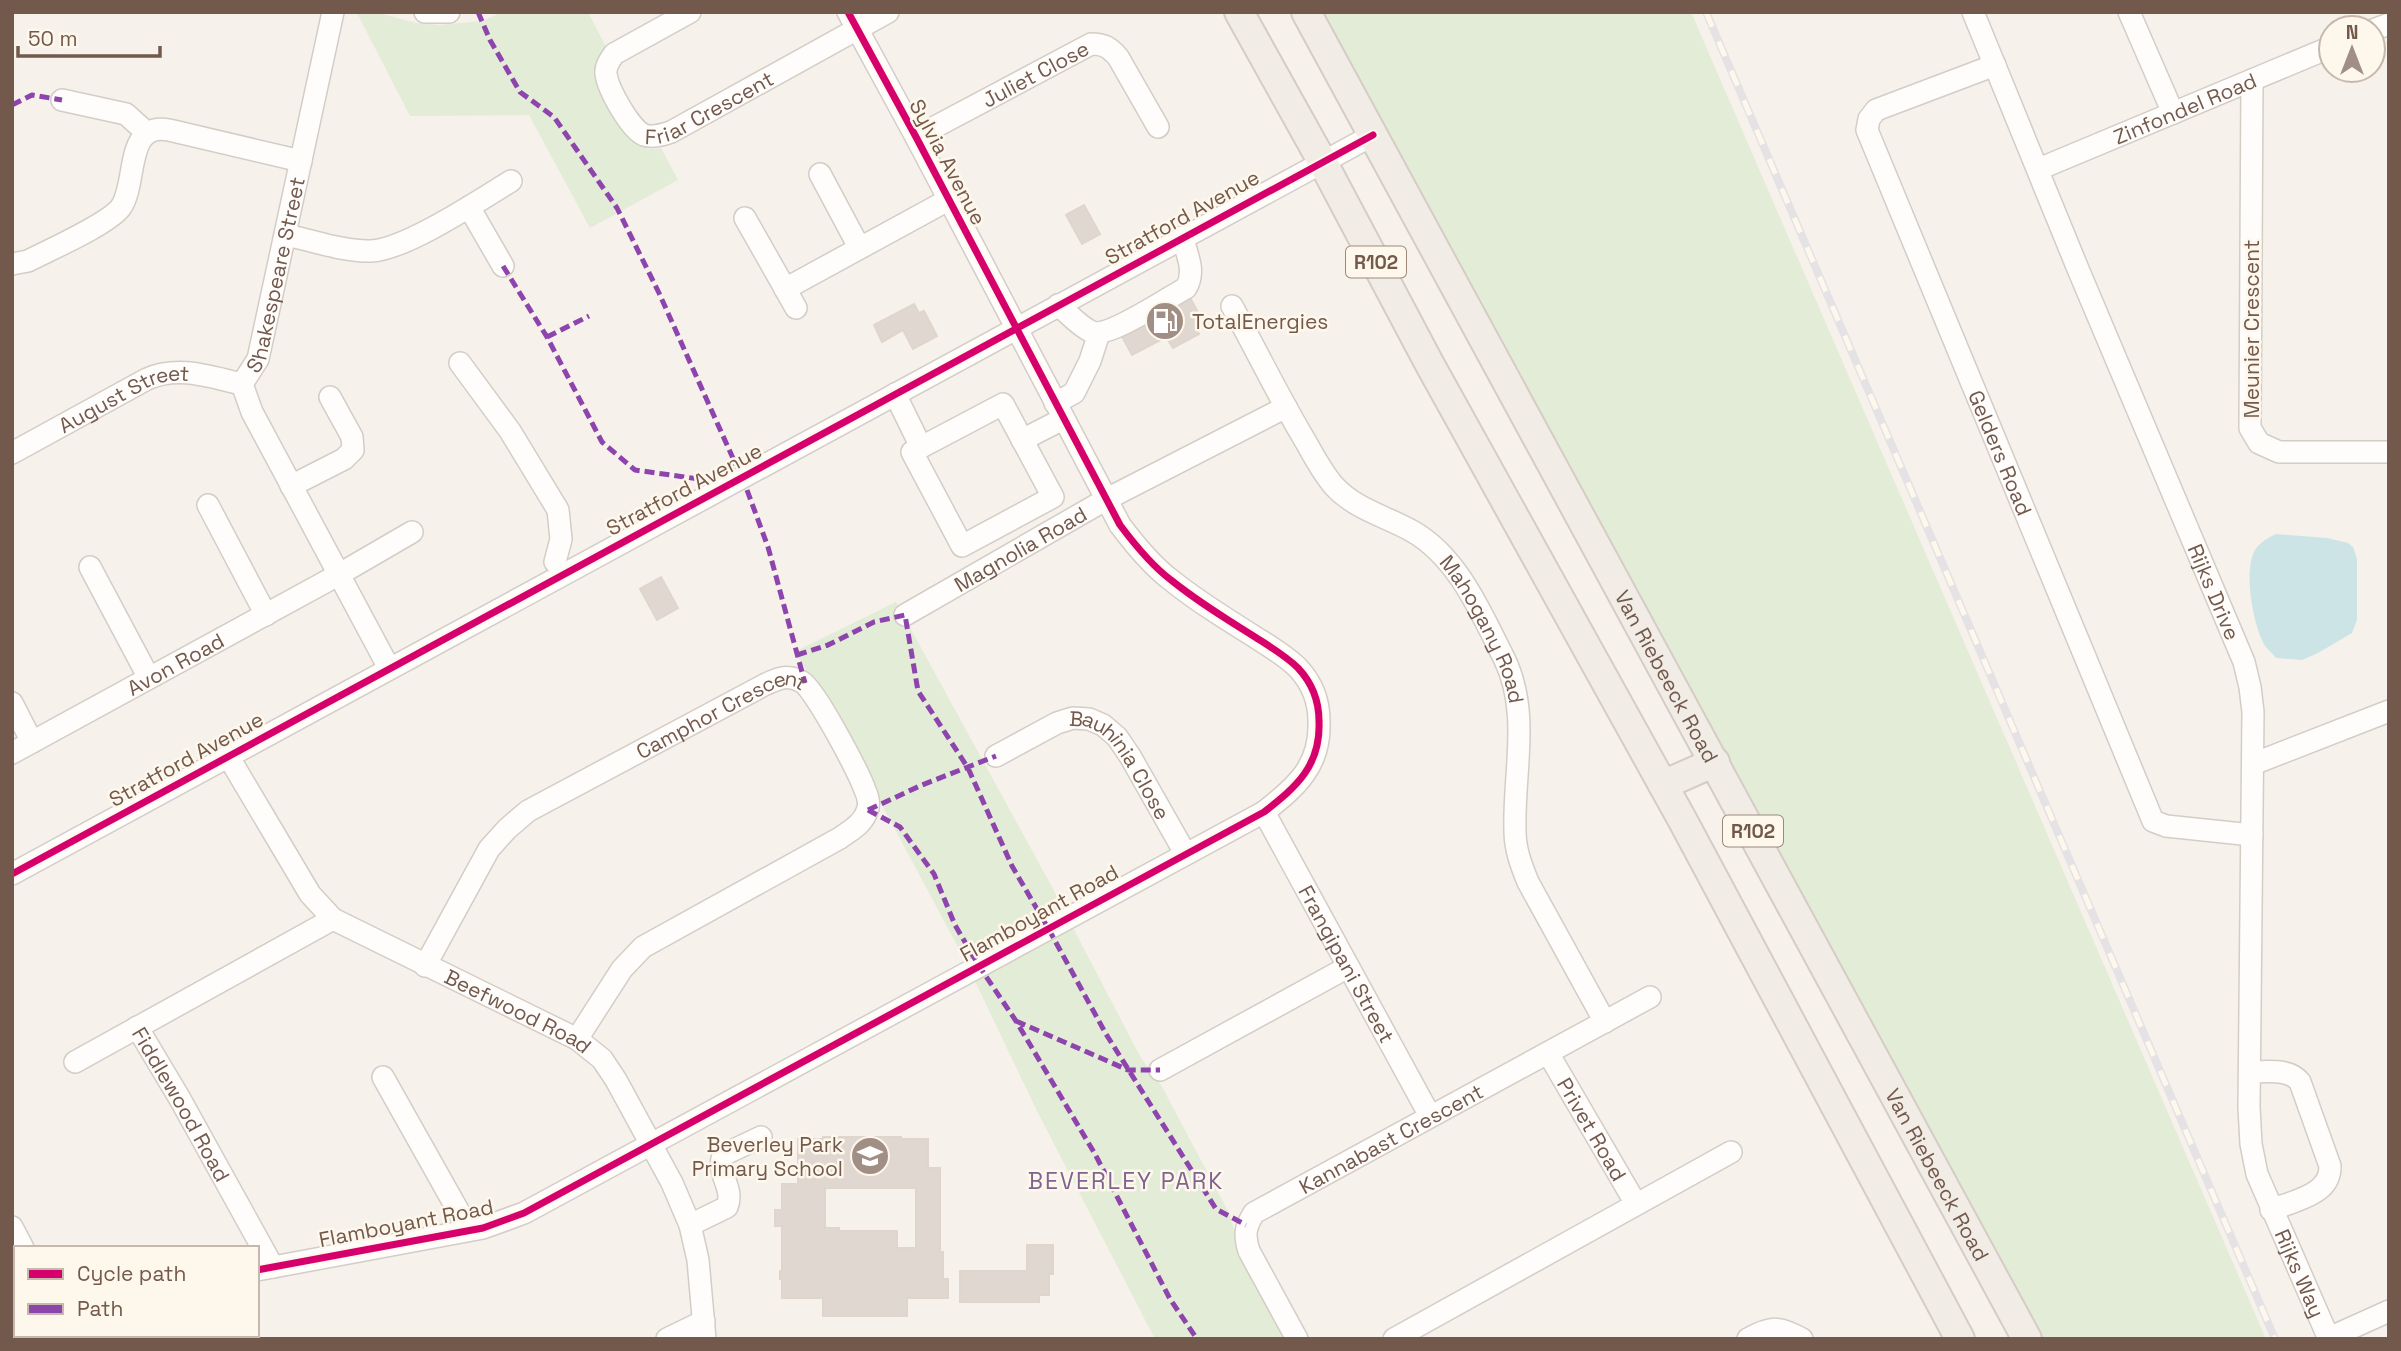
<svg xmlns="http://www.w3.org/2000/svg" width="2401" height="1351" viewBox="0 0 2401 1351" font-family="'Space Grotesk',sans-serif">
<rect width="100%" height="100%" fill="#f6f1eb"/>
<path fill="#e3ecd6" d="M375,12L416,23L439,25L483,21L502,12H588L607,49L633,139C640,149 649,151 661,148L678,180L590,228L529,115L410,116L357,13Z
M1322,12H1691L2266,1339H2036Z
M896,602L1064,909L966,962L821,691L794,652Z
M1071,924L1141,1058L1161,1085L1229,1213L1241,1253L1289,1339H1155L1037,1111L973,977Z"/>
<path fill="#cde4e6" d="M2276,534L2327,538L2348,543L2353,547L2357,559V620L2352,633L2318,653L2302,660L2276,658C2273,654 2268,650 2265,646C2253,625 2243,571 2255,550C2260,542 2268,538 2276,534Z"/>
<path fill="#e0d7d0" stroke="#dfd5cd" stroke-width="2" fill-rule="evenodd" d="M1084,205L1100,234L1082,244L1066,215Z
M1188,294L1201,318L1193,323L1199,334L1173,348L1166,337L1132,355L1119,331Z
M914,304L919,313L924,311L937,336L913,349L903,330L882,342L874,325Z
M661,577L678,608L657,620L640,589Z
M823,1137H901V1139H928V1168H940V1252H943V1279H948V1298H907V1316H823V1298H782V1279H780V1271H782V1226H775V1210H782V1184H798V1139H823ZM825,1188H916V1248H897V1231H839V1228H825Z
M1027,1245H1053V1274H1049V1295H1039V1302H960V1271H1027Z"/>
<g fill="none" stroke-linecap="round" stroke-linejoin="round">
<defs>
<g id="minor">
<path d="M425,12H449"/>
<path id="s1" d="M690,12L614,54C610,60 605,66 606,74C608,89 630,129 644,135C653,138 662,135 671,132L888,12"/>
<path id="s2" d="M1973,12L2078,269L2244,662L2250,687L2253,712L2249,1107L2251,1144L2257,1174L2329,1339"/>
<path d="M2129,12L2173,113"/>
<path d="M2373,30L2389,24"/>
<path id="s3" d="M1995,65L1876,110L1869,119L1867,130L2153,821L2166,826L2252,835"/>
<path d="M2252,80L2250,428L2259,443L2279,452H2389"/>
<path d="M62,100L126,114L147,133"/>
<path id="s4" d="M916,137L1091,44C1104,44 1109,47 1118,57L1158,127"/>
<path id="s5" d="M2039,169L2331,47"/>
<path d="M820,174L859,247"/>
<path d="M469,207L503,266"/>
<path d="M745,218L796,308"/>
<path d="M286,235C311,240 345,252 371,251C405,250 480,200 511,181"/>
<path d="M12,264L28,261C49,250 109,224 121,207C138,182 124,122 169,130L301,161"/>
<path d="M785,289L948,200"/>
<path d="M1058,305C1068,313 1080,327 1092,332C1109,338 1169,297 1186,288C1196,272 1187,254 1182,237"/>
<path id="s6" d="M1232,306C1255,348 1276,391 1300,432C1311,450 1320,470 1334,486C1355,509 1385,516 1412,531C1458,557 1481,613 1504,658C1531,713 1513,773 1515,831C1515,849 1521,865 1528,882L1605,1022"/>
<path d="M460,363L510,431L558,510L561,539L555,562"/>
<path id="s7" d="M242,384L258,359L333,12"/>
<path d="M242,384L252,412L389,668"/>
<path d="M895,394L921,447"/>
<path d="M1055,403L1074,393L1090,361L1099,333"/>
<path d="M1003,404L1053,497L962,546L912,452Z"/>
<path d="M1022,440L1063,419"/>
<path id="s8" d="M12,453L147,379C179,365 210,377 242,384"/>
<path d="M291,486L344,459L353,450L352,437L330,397"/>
<path d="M208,505L266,615"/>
<path d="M90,567L149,678"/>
<path id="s9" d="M905,615L1105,500L1286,407"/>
<path d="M12,703L32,742"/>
<path id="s10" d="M12,753L338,575L412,532"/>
<path id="s11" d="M228,756L310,894L333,919L577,1039L602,1059L616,1080L672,1183L690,1225L698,1260L705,1339"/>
<path id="s12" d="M996,756L1057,723L1073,718L1089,719L1103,725L1117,737L1130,756L1185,853"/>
<path d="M2253,764L2389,711"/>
<path id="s13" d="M1264,812L1430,1116"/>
<path d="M12,874L1373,135"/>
<path id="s14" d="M425,966L489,849L507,829L528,811L766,684C779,678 789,674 802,682C815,689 859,773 865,790C868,796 870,805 867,811C863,824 851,830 840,838L643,947L622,969L577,1039"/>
<path id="s15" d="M137,1027L180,1099L273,1267"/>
<path id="s16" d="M1548,1053L1636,1204"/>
<path d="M75,1062L333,919"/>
<path d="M1160,1070L1348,967"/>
<path d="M2251,1072C2267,1072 2289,1068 2300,1082L2330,1166C2331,1195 2293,1201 2271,1210"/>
<path d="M383,1077L469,1230"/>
<path d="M690,1225L727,1207C735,1188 716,1175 723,1155L761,1137"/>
<path d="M12,1227L23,1248"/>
<path d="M257,1270L483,1228L524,1213L1264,812C1296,787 1321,766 1319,721C1319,701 1312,683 1298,668C1286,656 1269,646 1255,637C1226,619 1197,601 1171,580C1151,565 1135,545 1120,525L916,137L848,12"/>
<path d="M71,1335L73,1339"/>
<path d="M2329,1338L2389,1311"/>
<path d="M90,1339L97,1335"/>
<path d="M667,1339L704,1321"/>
<path id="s17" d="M1297,1339L1249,1251C1244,1235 1245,1227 1254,1213L1650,997"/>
<path d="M1394,1339L1731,1152"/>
<path d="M1748,1339C1771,1326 1779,1326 1802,1339"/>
</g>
<g id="major">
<path d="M1239,12L1322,161L1429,363L1683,821L1960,1339"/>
<path id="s18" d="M1306,12L2027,1339"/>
<path d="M1663,785L1715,762"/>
</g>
</defs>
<use href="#minor" stroke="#d3cdc6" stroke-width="24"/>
<use href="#major" stroke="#d5ccc6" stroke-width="32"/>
<use href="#minor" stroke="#fefdfc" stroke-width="21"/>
<use href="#major" stroke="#f1ede6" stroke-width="28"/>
<defs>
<path id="rail" d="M1706,12L2275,1339"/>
</defs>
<use href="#rail" stroke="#e4e2e4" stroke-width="8"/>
<use href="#rail" stroke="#fef7ec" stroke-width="5" stroke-dasharray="16" stroke-linecap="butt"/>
<path stroke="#8e44ad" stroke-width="5" stroke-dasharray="10 5" stroke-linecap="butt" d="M478,12L490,40L520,92L554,117L617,208L659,293L736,465
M12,105L32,95L62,100
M503,266L547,337L602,442L635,470L706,480
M547,337L589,316
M747,490L768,547L805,683
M797,655L828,645L874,622L905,615L918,691L968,768L1012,866L1048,928L1106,1034L1216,1209L1246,1225
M868,810L900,827L934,874L955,925L979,966L1016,1021L1095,1154L1170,1299L1197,1339
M868,810L922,785L996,756
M1016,1021L1128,1070H1160"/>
<defs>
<path id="cycleway" d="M12,874L1373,135
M257,1270L483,1228L524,1213L1264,812C1296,787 1321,766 1319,721C1319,701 1312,683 1298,668C1286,656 1269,646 1255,637C1226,619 1197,601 1171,580C1151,565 1135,545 1120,525L916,137L848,12"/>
</defs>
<use href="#cycleway" stroke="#fef7ec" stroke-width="11"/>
<use href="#cycleway" stroke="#d6006c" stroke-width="7"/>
</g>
<defs>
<symbol id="fuel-disc" viewBox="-11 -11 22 22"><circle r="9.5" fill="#a18e84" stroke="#fef7ec"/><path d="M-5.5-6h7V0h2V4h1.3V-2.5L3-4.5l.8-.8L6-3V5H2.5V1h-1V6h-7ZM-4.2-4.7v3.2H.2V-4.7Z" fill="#fff"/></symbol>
<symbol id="school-disc" viewBox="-11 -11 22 22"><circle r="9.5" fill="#a18e84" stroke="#fef7ec"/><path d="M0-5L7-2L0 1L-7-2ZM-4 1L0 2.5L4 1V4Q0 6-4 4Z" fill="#fff"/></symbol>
</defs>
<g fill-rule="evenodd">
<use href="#fuel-disc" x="1143" y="299" width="44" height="44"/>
<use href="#school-disc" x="848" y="1134" width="44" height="44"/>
</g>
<g text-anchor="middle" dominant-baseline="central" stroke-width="5" stroke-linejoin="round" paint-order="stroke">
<g fill="#fef7ec" stroke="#9d887c" stroke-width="2">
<rect x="1346" y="246.5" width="60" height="31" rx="5"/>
<rect x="1723" y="815.5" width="60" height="31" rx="5"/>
</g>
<g font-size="19" font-weight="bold" fill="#73594c">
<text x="1376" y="262">R102</text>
<text x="1753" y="831">R102</text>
</g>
<g font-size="21" fill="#73594c" stroke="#fef7ec">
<text stroke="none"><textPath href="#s4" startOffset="135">Juliet Close</textPath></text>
<text stroke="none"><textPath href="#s1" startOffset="254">Friar Crescent</textPath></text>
<text stroke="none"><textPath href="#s5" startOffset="158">Zinfondel Road</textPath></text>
<text transform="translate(948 162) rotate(62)">Sylvia Avenue</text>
<text transform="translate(1182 217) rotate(-29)">Stratford Avenue</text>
<text stroke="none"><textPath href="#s7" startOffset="116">Shakespeare Street</textPath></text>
<text transform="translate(2251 329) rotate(-90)">Meunier Crescent</text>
<text stroke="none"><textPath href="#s8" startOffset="126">August Street</textPath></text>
<text stroke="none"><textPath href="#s3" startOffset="499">Gelders Road</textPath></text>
<text transform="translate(684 489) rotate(-28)">Stratford Avenue</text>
<text stroke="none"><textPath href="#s9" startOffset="133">Magnolia Road</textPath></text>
<text stroke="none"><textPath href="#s2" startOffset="628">Rijks Drive</textPath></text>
<text stroke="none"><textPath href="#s6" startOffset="422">Mahogany Road</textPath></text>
<text stroke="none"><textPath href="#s10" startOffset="186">Avon Road</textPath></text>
<text stroke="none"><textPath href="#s18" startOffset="756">Van Riebeeck Road</textPath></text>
<text stroke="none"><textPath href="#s14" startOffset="406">Camphor Crescent</textPath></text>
<text transform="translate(186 759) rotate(-29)">Stratford Avenue</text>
<text stroke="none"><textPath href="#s12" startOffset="156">Bauhinia Close</textPath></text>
<text transform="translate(1039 913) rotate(-29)">Flamboyant Road</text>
<text stroke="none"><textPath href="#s13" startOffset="173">Frangipani Street</textPath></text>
<text stroke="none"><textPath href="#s11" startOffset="401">Beefwood Road</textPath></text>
<text stroke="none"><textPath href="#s15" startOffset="89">Fiddlewood Road</textPath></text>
<text stroke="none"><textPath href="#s16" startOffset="88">Privet Road</textPath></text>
<text stroke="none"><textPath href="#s17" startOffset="296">Kannabast Crescent</textPath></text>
<text stroke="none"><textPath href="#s18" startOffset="1323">Van Riebeeck Road</textPath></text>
<text transform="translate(406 1223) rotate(-11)">Flamboyant Road</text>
<text stroke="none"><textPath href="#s2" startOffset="1326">Rijks Way</textPath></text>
</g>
<g font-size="21" fill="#73594c" stroke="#fef7ec" text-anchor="start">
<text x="1192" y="321">TotalEnergies</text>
<text x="843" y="1144" text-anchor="end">Beverley Park<tspan x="843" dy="24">Primary School</tspan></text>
</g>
<g font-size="23" letter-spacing="2" fill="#80648f" stroke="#fef7ec">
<text x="1126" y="1181">BEVERLEY PARK</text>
</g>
</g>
<rect width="2401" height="1351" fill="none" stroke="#73594c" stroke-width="28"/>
<rect x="14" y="1246" width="245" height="91" fill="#fef7ec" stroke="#c6b8ac" stroke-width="2"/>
<rect x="28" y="1269" width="35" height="10" fill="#d6006c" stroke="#c6b8ac" stroke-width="2"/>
<text x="77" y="1281" font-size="21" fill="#73594c">Cycle path</text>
<rect x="28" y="1304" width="35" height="10" fill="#8e44ad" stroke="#c6b8ac" stroke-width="2"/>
<text x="77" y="1316" font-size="21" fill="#73594c">Path</text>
<g transform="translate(2352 49)"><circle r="33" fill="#fef7ec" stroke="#c6b8ac" stroke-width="2"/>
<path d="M0-5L12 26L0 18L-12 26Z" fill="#a18e84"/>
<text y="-10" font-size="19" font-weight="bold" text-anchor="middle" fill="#73594c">N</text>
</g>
<path d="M18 46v10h142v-10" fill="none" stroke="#73594c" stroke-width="3.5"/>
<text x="28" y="46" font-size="21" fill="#73594c" stroke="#fef7ec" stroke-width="5" paint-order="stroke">50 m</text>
</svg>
